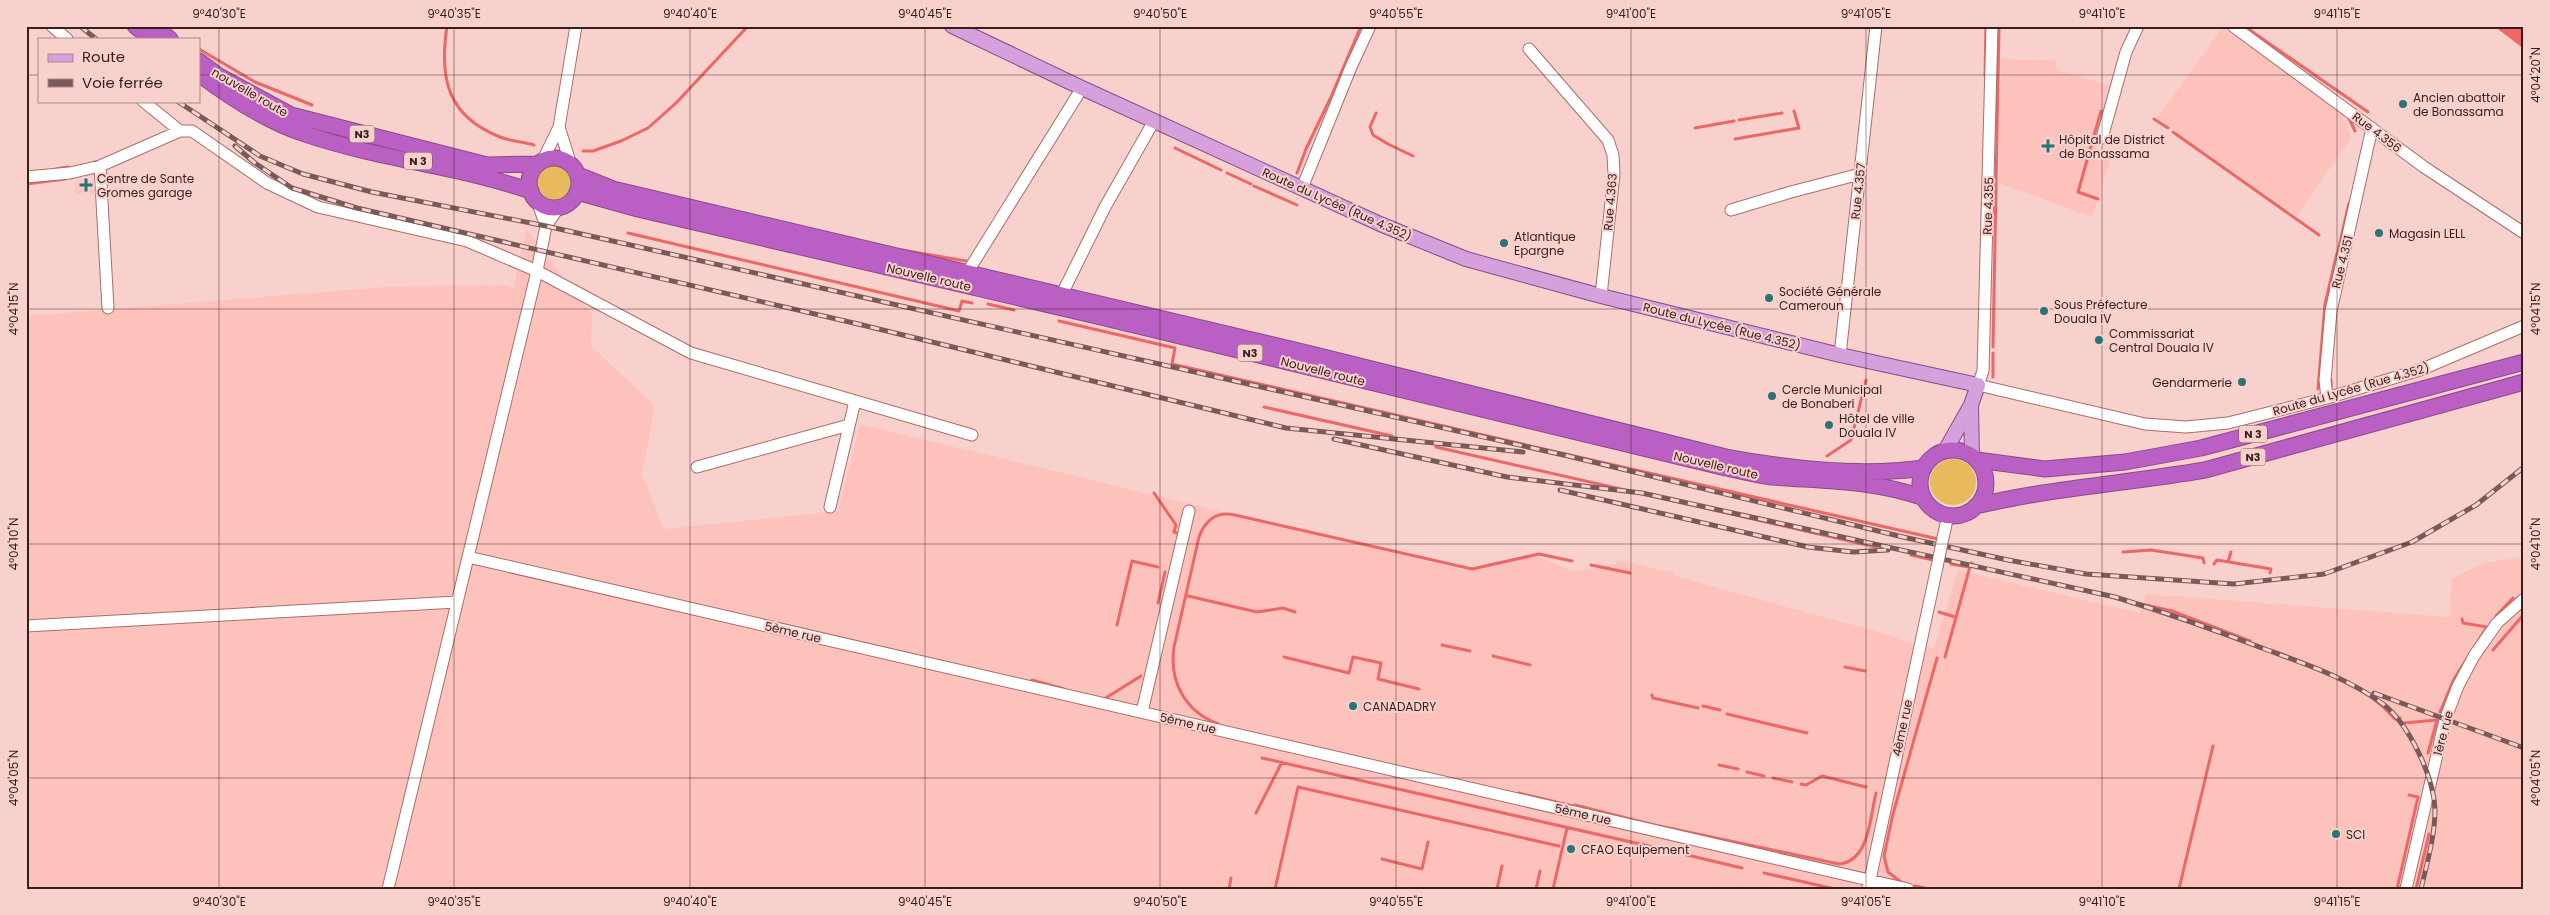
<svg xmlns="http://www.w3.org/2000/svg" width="2550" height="915" viewBox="0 0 2550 915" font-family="Poppins,sans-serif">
<rect width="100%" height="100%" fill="#f8d0cc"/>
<path fill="#fec2bd" d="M2223,27L2341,109L2351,138L2297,216L2157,118Z
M2001,59L2055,60L2057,70L2110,85L2094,156L2110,161L2092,217L1999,183Z
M96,180L97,193L75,194V182Z
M526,229L592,315L591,346L655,406L642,474L664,529L838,511L860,424L1463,570L1533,555L1573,571L1616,564L1617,560L1675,573V576L1900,638V640L1934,649L1958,570L2140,613L2146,594L2449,617L2452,579L2483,563L2524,557V889H26V316L385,287L504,285L513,288Z"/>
<path fill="#e7ba5d" d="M535 182a20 20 0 1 1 40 0a20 20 0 1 1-40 0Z
M1930 482a23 23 0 1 1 46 0a23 23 0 1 1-46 0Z"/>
<path fill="#ec6765" d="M2494,26H2524V49Z"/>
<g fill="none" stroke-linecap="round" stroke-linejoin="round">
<path stroke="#ec6765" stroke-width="3" d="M447,26C439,78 447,116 500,137C510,141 523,142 534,145
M2244,26L2368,112
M199,49L255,82L312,105
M1985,76L1986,26
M1331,97L1361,26
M1376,113L1370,127L1373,135L1388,144L1413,156
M2348,116L2355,131
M2154,119L2168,128
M1739,120L1782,113
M1695,128L1734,121
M2173,132L2319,235
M1735,139L1799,128L1794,111
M1175,148L1221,170
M583,151H593L621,141L648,128L676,103L748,26
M56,169L68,167
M1227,173L1251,184
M1297,173L1306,149L1330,99
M26,184L65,179
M1254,186L1297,205
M2098,199L2078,192L2101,111
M628,233L959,311L962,301L972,303
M902,250L972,262
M2338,251L2349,203
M988,304L1014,310
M1059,321L1175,348L1172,364L1938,539
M1993,347L1999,26
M1993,353V377
M2318,389L2325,304L2337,253
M2331,390V380
M1264,407L1392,436
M1436,447L1876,547
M1827,456L1851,440L1866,380
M1154,493L1176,525L1174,532L1177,533
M2123,552L2151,550L2203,558L2204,563
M1911,555L1933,560
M2228,562L2231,552
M1971,563L1976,566L2172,611L2250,641
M1951,564L1969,567
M2214,564L2217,560L2271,569L2270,573
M1591,565L1630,573
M1188,596L1257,612L1283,608L1295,612
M1158,603L1165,572
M1939,612L1955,617
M2496,616L2513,598
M1117,625L1132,561L1158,567
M1442,645L1470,651
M2271,650C2316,667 2362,681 2395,719L2400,718
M2493,650L2524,614
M1493,656L1530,665
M1284,657L1349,673L1353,657L1381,663L1378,679L1419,689
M1945,657L1971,563
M1845,667L1865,671
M1032,680L1064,689
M1652,695L1653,698L1698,708
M1104,699L1141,676
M1703,706L1720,710
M2440,712L2454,679L2487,627L2463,623L2462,619
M1727,714L1807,733
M2404,723L2437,720L2428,753
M1218,724C1185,711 1169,682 1174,647L1199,537C1205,521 1216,511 1235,515L1472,569L1539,554L1572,561
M1262,758L1675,852
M1719,765L1738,769
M1747,772L1764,776
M1773,778L1792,782
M1801,784L1806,785L1822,776L1866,787
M1519,793L1573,806
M1575,805L1650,824L1839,864C1870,861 1870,816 1876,793
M1256,813L1282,762
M1683,854L1742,868
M1382,859L1422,869L1428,842
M1764,873L1835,889
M1901,882L1888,872L1884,856L1893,814L1937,658
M1915,886L1929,889
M1229,889L1231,878
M1275,889L1298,787L1559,846
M1497,889L1502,866
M1536,889L1540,871
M1553,889L1567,828
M2179,889L2213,746
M2397,889L2418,797L2409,795
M2416,889L2429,834"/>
<defs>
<path id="minor" d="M52,26L67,39
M1992,26L1983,371L1978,385L2145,424L2186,427L2228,423L2327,398L2420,370L2524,326
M2233,26L2424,167L2524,233
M1529,49L1608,140L1613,155L1614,174L1601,296
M143,101L180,131
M559,127L571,165
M2102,138L2126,52L2138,26
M543,160L559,127L576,26
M100,166L108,308
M26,177L70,173L100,166L180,131H192L267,183L318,207L467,241L537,271L546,226L559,207
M1302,188L1351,67L1370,26
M537,201L546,226
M1731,210L1791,192L1860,174
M967,273L1082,88
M1061,296L1105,207L1154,121
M1840,355L1876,26
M2327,398L2325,380L2331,311L2372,128
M697,467L849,425
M830,507L855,401
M1943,538L1948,515
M468,557L1908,889
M26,626L457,602
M1142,712L1189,511
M388,889L537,271L691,353L972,435
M1868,889L1937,567
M2406,889L2445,720L2458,686L2474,656L2497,623L2524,599"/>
<path id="major" d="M952,26L1082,88L1380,224L1466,259L1601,296L1840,355L1978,385L1971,405L1945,451
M1971,407L1972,456"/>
<path id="highway" d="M135,26L152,39
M154,26L170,39
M199,61L219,76L291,115L487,165L538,164
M199,74C231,98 267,122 305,134C379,159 457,166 531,191
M529 183a25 25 0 1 1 50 0a25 25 0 1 1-50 0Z
M578,175L613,189L1307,353L1726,457C1790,469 1859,477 1924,468
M577,192L638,209L1101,317L1726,468C1741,471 1756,475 1772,477C1824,481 1874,480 1924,498
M1920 483a33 33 0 1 1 66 0a33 33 0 1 1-66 0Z
M1977,460L2045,469L2125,462L2201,448L2524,362
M1976,506C2052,488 2129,483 2205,470L2524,382"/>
</defs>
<use href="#minor" stroke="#a96e6a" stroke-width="13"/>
<use href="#major" stroke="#8c4989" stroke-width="16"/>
<use href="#highway" stroke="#8c4989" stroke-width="17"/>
<use href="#minor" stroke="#fff" stroke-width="11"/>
<use href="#major" stroke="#d6a0dc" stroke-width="14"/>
<use href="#highway" stroke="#ba60c4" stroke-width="15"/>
<defs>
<path id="rail" d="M80,26L96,39
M177,101L260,156L303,174L372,192L546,226L1568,456L1903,537L2008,560L2086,574L2234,584L2324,574L2412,542L2476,505L2524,467
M235,146L255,163L292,188L357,208L858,324L1286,428L1523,452
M1334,439L1507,477L1642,493L2115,597C2167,613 2218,631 2270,651C2308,665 2349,679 2383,704C2409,724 2434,777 2435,810C2435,836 2427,863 2421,889
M1560,490L1808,547L1853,552L1888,550
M2374,693L2524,748"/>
</defs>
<use href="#rail" stroke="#785b58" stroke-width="5"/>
<use href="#rail" stroke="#f8d0cc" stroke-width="3" stroke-dasharray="9" stroke-linecap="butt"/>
<defs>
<path id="minor-bridge" d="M1937,567L1943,538"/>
</defs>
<use href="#minor-bridge" stroke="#a96e6a" stroke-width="13" stroke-linecap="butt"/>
<use href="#minor-bridge" stroke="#fff" stroke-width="11"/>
</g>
<path fill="none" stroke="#361e1c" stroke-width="1" stroke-opacity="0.45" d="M219,26V889M454,26V889M690,26V889M925,26V889M1160,26V889M1396,26V889M1631,26V889M1866,26V889M2102,26V889M2337,26V889M26,75H39M199,75H2524M26,309H2524M26,544H2524M26,778H2524"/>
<g fill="#29737a" stroke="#f8d0cc" stroke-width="2">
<circle cx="2403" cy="104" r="5"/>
<path d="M2045.5 138.5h5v5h5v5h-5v5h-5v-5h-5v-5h5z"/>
<path d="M83.5 177.5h5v5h5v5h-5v5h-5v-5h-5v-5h5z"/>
<circle cx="2379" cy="233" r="5"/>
<circle cx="1504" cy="243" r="5"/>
<circle cx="1769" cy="298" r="5"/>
<circle cx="2044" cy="311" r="5"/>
<circle cx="2099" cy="340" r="5"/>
<circle cx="2242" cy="382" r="5"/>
<circle cx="1772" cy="396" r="5"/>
<circle cx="1829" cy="425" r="5"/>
<circle cx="1353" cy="706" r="5"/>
<circle cx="2336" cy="834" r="5"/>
<circle cx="1571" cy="849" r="5"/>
</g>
<g text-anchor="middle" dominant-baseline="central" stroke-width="4" stroke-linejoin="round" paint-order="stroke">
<g fill="#f8d0cc" stroke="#705351" stroke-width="1">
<rect x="349.5" y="125.5" width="25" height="17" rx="4"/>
<rect x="404" y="152.5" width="28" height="17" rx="4"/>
<rect x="1237.5" y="344.5" width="25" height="17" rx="4"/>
<rect x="2239" y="425.5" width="28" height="17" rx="4"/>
<rect x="2240.5" y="448.5" width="25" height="17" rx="4"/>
</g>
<g font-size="11" font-weight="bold" fill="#361e1c">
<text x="362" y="134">N3</text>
<text x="418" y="161">N 3</text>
<text x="1250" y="353">N3</text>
<text x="2253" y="434">N 3</text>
<text x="2253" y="457">N3</text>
</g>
<g font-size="12" fill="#361e1c" stroke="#f8d0cc">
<text transform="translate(250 92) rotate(30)">nouvelle route</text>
<text transform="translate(2377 132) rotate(37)">Rue 4.356</text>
<text transform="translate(1858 191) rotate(-84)">Rue 4.357</text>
<text transform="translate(1610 202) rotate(-85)">Rue 4.363</text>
<text transform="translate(1337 204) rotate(24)">Route du Lycée (Rue 4.352)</text>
<text transform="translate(1988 206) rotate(-88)">Rue 4.355</text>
<text transform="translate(2342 262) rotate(-76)">Rue 4.351</text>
<text transform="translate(929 277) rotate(13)">Nouvelle route</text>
<text transform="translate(1722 326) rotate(14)">Route du Lycée (Rue 4.352)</text>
<text transform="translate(1323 371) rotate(14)">Nouvelle route</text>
<text transform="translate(2351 389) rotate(-16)">Route du Lycée (Rue 4.352)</text>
<text transform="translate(1716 465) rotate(13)">Nouvelle route</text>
<text transform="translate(793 632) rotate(13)">5ème rue</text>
<text transform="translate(1188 723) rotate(13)">5ème rue</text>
<text transform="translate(1902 728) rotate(-78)">4ème rue</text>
<text transform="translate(2443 733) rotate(-75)">1ère rue</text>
<text transform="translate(1583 814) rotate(13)">5ème rue</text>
</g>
<g font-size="12" fill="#361e1c" stroke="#f8d0cc" text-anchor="start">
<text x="2413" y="97">Ancien abattoir<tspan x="2413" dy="14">de Bonassama</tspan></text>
<text x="2059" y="139">Hôpital de District<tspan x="2059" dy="14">de Bonassama</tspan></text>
<text x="97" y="178">Centre de Sante<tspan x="97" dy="14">Gromes garage</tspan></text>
<text x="2389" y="233">Magasin LELL</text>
<text x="1514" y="236">Atlantique<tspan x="1514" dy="14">Epargne</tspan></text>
<text x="1779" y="291">Société Générale<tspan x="1779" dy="14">Cameroun</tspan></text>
<text x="2054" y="304">Sous Préfecture<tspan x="2054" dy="14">Douala IV</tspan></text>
<text x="2109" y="333">Commissariat<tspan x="2109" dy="14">Central Douala IV</tspan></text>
<text x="2232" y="382" text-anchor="end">Gendarmerie</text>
<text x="1782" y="389">Cercle Municipal<tspan x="1782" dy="14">de Bonaberi</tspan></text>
<text x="1839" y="418">Hôtel de ville<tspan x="1839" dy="14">Douala IV</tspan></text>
<text x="1363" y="706">CANADADRY</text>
<text x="2346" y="834">SCI</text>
<text x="1581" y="849">CFAO Equipement</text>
</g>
</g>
<rect width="2550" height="915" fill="none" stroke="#f8d0cc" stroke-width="55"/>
<rect x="38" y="38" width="162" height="65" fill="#f8d0cc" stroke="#aa8986"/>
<rect x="48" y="54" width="25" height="8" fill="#d6a0dc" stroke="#aa8986"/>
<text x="82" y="62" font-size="15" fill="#361e1c">Route</text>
<rect x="48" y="79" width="25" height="8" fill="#785b58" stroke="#aa8986"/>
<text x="82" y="88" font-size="15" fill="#361e1c">Voie ferrée</text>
<rect x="28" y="28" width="2494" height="860" fill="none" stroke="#361e1c" stroke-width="2"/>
<g font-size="12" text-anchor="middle" fill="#361e1c">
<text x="219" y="18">9°40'30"E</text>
<text x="454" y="18">9°40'35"E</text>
<text x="690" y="18">9°40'40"E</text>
<text x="925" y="18">9°40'45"E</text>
<text x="1160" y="18">9°40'50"E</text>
<text x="1396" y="18">9°40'55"E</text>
<text x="1631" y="18">9°41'00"E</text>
<text x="1866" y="18">9°41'05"E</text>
<text x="2102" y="18">9°41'10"E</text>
<text x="2337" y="18">9°41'15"E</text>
<text transform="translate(2536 75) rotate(-90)" y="4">4°04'20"N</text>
<text transform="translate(14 309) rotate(-90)" y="4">4°04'15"N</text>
<text transform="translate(2536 309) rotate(-90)" y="4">4°04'15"N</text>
<text transform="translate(14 544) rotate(-90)" y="4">4°04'10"N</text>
<text transform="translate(2536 544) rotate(-90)" y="4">4°04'10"N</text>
<text transform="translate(14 778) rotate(-90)" y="4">4°04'05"N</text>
<text transform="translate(2536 778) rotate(-90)" y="4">4°04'05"N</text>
<text x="219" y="906">9°40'30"E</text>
<text x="454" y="906">9°40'35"E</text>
<text x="690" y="906">9°40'40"E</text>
<text x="925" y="906">9°40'45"E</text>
<text x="1160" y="906">9°40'50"E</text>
<text x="1396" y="906">9°40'55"E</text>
<text x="1631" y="906">9°41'00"E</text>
<text x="1866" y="906">9°41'05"E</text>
<text x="2102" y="906">9°41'10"E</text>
<text x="2337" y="906">9°41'15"E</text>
</g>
</svg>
